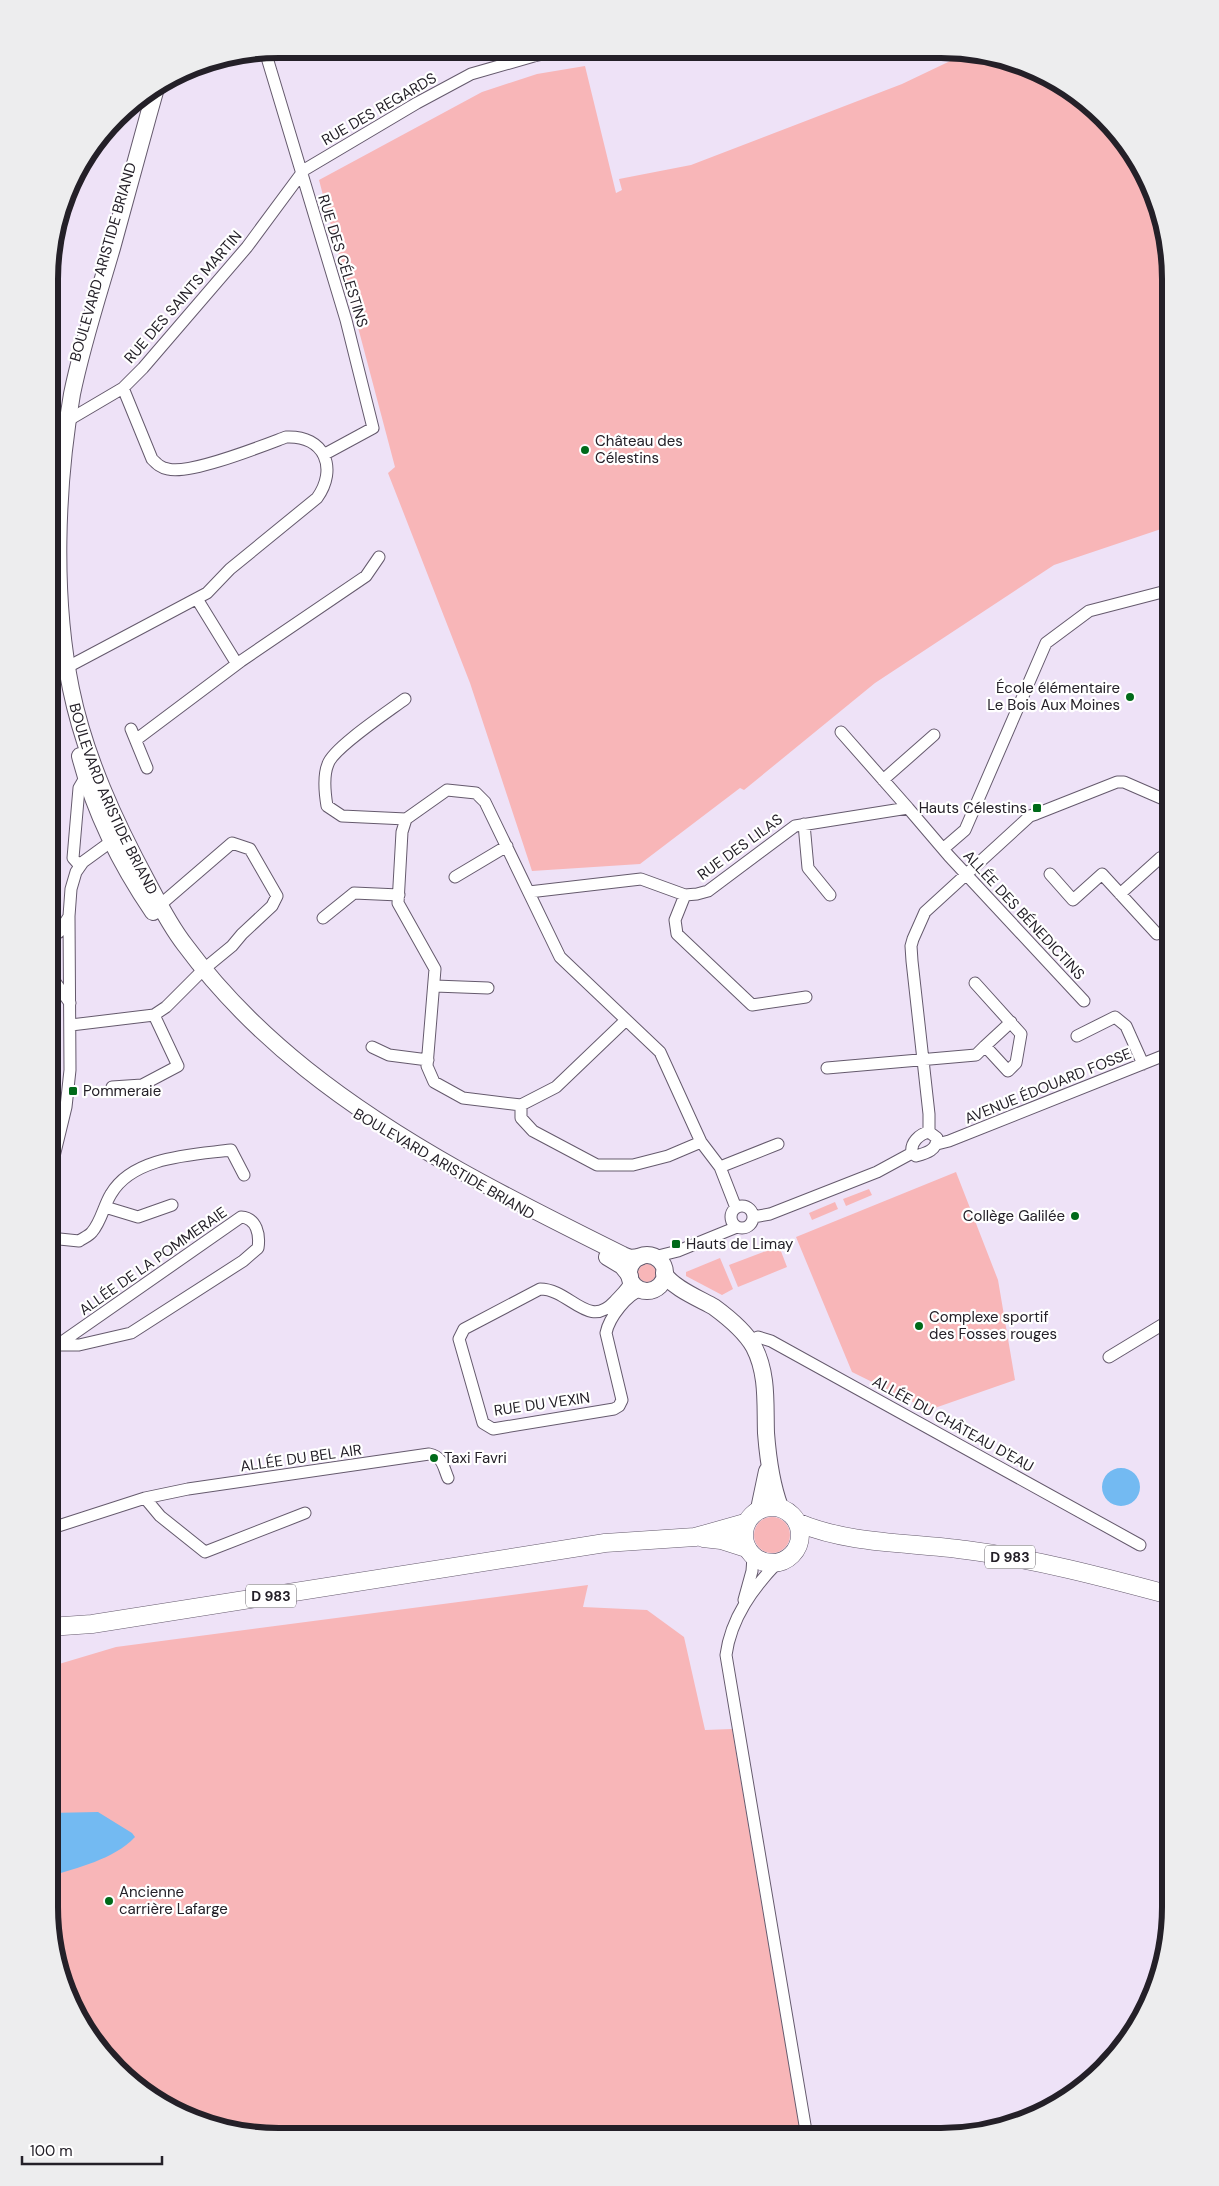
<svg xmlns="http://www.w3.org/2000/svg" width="1219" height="2186" viewBox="0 0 1219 2186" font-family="'DM Sans',sans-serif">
<rect width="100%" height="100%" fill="#eee2f7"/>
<path fill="#f8b6b8" d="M967,53H985L1042,72L1092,106L1131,151L1158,204L1170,278V526L1054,565L875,683L744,790L740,788L640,864L532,871L470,683L388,473L395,467L319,180L482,92L537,74L585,66L616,193L622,190L619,179L691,165L902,84Z
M50,949L60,953L61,963L57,968L50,961Z
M956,1172L998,1280L1015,1380L929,1410L852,1372L796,1237Z
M869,1189L872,1195L846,1206L843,1199Z
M835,1202L838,1209L812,1220L809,1213Z
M779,1246L787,1267L738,1287L729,1265Z
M720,1258L733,1289L722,1295L686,1276V1272Z
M638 1273a9 9 0 1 1 18 0a9 9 0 1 1-18 0Z
M754 1535a18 18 0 1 1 36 0a18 18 0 1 1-36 0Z
M588,1585L583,1607L647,1610L684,1637L705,1730L732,1729L801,2137L248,2135L190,2120L138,2090L96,2047L61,1982L49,1908V1667L116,1647Z"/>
<path fill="#73baf2" d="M1102 1487a19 19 0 1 1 38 0a19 19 0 1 1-38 0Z
M98,1812L132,1833L135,1837C113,1860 78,1867 49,1877V1813Z"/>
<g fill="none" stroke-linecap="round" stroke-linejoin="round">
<defs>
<path id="street" d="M265,51L346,320L373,428L325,454
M50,431L123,388L143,368L247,247L304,170L417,103L471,74L534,56L562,50
M197,599L237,664
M62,670L207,593L230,569L317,498C338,469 325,435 286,437C262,446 190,475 168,469C161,468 157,464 152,459L123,388
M405,699C389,711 333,748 328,764C323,776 325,794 327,806L342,816L406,819
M131,729L147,768
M841,732L908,808
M137,739L241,661L366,576L379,557
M883,780L934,735
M406,819L402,832L398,903L435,969L427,1066L434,1082L463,1098L521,1105V1118L533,1131L597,1165H633L668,1156L701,1142
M406,819L447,790L476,793L485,802L560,957L660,1052L701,1142L720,1167L736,1208
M804,824L808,868L830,895
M943,849L965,830L1046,643L1089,611L1170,590
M80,866L73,858L79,788L86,776
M1050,874L1073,900L1102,874L1157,934
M455,877L507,846
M529,892L641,879L685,895L697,894L708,891L795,826L908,808L949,856L1084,1001
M1120,894L1160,858L1170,853
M685,895L675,920L677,934L752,1005L806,997
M323,918L354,893L399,895
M50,940L60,931L68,918
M50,975L70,1003
M435,986L488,988
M71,1025L154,1015L166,1007L204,969L232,946L242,934L272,906L277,896L250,849L232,843L160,905
M1077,1036L1115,1017L1126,1026L1143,1064
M985,1046L1011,1022
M372,1047L389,1055L428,1060
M827,1068L976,1055L985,1046L1008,1071L1016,1063L1021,1034L975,983
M112,1087L142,1085L178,1066L154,1015
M521,1105L556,1087L626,1020
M929,1132V1114L912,961L911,946L913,939L925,912L1030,816L1036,814L1117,782H1124L1170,802
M929,1132L937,1138C937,1150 927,1153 916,1156L912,1153C910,1143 919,1134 929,1132Z
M937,1144L949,1141L1170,1053
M720,1167L778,1144
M50,1173L66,1107L70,1070L69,916L71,889L76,872L83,862L116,838
M731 1217a11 11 0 1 1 22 0a11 11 0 1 1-22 0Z
M105,1207L138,1217L172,1205
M753,1217L770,1214L877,1172L912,1153
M50,1238L79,1241C83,1238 89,1236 92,1232C101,1222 104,1205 111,1194C133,1156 193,1155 231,1150L244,1175
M654,1257L678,1251L737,1227
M631,1280C628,1289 620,1295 614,1302C588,1330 570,1289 540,1289L464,1329L459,1339L483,1423L493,1429L614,1409L619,1406L622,1400L606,1333C609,1318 627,1294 642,1290
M750,1341L758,1337L771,1341L1140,1545
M49,1351L241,1217C257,1218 260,1235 258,1248L243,1261L131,1333L79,1345H60
M1109,1357L1170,1320
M145,1498L160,1516L205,1552L305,1513
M49,1529L145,1498L188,1489L429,1454C443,1457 443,1466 448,1478
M778,1562C753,1588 731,1618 726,1655L807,2137
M744,1600L752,1571L753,1557"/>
<g id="secondary">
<path id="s1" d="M156,88C141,141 127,194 112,248C98,296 82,345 72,394C56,486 52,597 71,689C85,757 115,822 148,883C159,904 170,926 185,945C219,991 261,1033 306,1069C401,1145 514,1201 623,1255L630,1258L640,1257"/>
<path d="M80,756C94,811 121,865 153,912"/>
<circle cx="647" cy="1273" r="18"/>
<path d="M607,1257L622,1266L630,1276"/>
<path d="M664,1273C671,1287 700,1299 714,1307C729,1318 745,1331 754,1347C768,1374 765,1404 766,1433C768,1459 771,1483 780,1507"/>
<path d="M759,1509L767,1471"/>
</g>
<path id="primary" d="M744 1535a28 28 0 1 1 56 0a28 28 0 1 1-56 0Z
M799,1523C852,1545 911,1542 966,1550C1035,1559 1103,1577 1170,1595
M703,1538L721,1540L746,1548
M49,1627L92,1624L605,1543L695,1537L745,1523"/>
</defs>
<use href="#street" stroke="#655a6d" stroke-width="13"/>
<use href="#secondary" stroke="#655a6d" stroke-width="18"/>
<use href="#primary" stroke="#655a6d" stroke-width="19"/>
<use href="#street" stroke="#fff" stroke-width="11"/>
<use href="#secondary" stroke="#fff" stroke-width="16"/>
<use href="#primary" stroke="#fff" stroke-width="18"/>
</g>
<g fill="#006a19" stroke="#fff" stroke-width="2">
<circle cx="585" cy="450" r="5"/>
<circle cx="1130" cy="697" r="5"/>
<rect x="1032" y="803" width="10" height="10" rx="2.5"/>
<rect x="68" y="1086" width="10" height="10" rx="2.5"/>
<circle cx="1075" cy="1216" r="5"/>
<rect x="671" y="1239" width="10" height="10" rx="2.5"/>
<circle cx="919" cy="1326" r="5"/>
<circle cx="434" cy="1458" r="5"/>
<circle cx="109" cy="1901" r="5"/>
</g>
<g text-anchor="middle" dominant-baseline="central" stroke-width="4.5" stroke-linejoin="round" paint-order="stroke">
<g fill="#fff" stroke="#666368" stroke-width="1">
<rect x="985" y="1545.5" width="50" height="23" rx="4"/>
<rect x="246" y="1584.5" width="50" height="23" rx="4"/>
</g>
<g font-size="14" font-weight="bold" fill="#242028">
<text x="1010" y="1557">D 983</text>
<text x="271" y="1596">D 983</text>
</g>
<g font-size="15" fill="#242028" stroke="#fff">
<text transform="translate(379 109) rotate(-30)">RUE DES REGARDS</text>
<text transform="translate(343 261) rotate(73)">RUE DES CÉLESTINS</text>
<text transform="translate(103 262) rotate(-74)">BOULEVARD ARISTIDE BRIAND</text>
<text transform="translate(183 297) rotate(-49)">RUE DES SAINTS MARTIN</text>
<text stroke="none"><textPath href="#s1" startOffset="732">BOULEVARD ARISTIDE BRIAND</textPath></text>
<text transform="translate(740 847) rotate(-36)">RUE DES LILAS</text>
<text transform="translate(1024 915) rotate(47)">ALLÉE DES BÉNEDICTINS</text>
<text transform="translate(1048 1086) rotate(-22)">AVENUE ÉDOUARD FOSSE</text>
<text transform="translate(444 1164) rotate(30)">BOULEVARD ARISTIDE BRIAND</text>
<text transform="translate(153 1261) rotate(-35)">ALLÉE DE LA POMMERAIE</text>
<text transform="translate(542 1404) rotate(-8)">RUE DU VEXIN</text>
<text transform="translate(953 1424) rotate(29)">ALLÉE DU CHÂTEAU D'EAU</text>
<text transform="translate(301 1458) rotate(-8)">ALLÉE DU BEL AIR</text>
</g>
<g font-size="15" fill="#242028" stroke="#fff" text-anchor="start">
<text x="595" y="441">Château des<tspan x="595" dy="17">Célestins</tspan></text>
<text x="1120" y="688" text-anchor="end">École élémentaire<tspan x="1120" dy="17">Le Bois Aux Moines</tspan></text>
<text x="1027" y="808" text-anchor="end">Hauts Célestins</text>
<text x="83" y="1091">Pommeraie</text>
<text x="1065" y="1216" text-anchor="end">Collège Galilée</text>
<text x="686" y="1244">Hauts de Limay</text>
<text x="929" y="1317">Complexe sportif<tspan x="929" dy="17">des Fosses rouges</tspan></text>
<text x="444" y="1458">Taxi Favri</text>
<text x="119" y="1892">Ancienne<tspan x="119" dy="17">carrière Lafarge</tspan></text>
</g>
</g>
<path d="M0 0H1219V2186H0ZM279 58H941A221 221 0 0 1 1162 279V1907A221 221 0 0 1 941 2128H279A221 221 0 0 1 58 1907V279A221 221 0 0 1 279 58Z" fill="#ededee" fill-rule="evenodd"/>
<path fill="none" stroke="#242028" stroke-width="6" d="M279 58H941A221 221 0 0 1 1162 279V1907A221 221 0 0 1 941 2128H279A221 221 0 0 1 58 1907V279A221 221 0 0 1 279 58Z"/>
<path d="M22 2156v8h140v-8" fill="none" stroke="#242028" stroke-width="2.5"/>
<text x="30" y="2156" font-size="15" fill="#242028" stroke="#ffffff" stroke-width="4" paint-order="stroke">100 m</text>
</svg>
